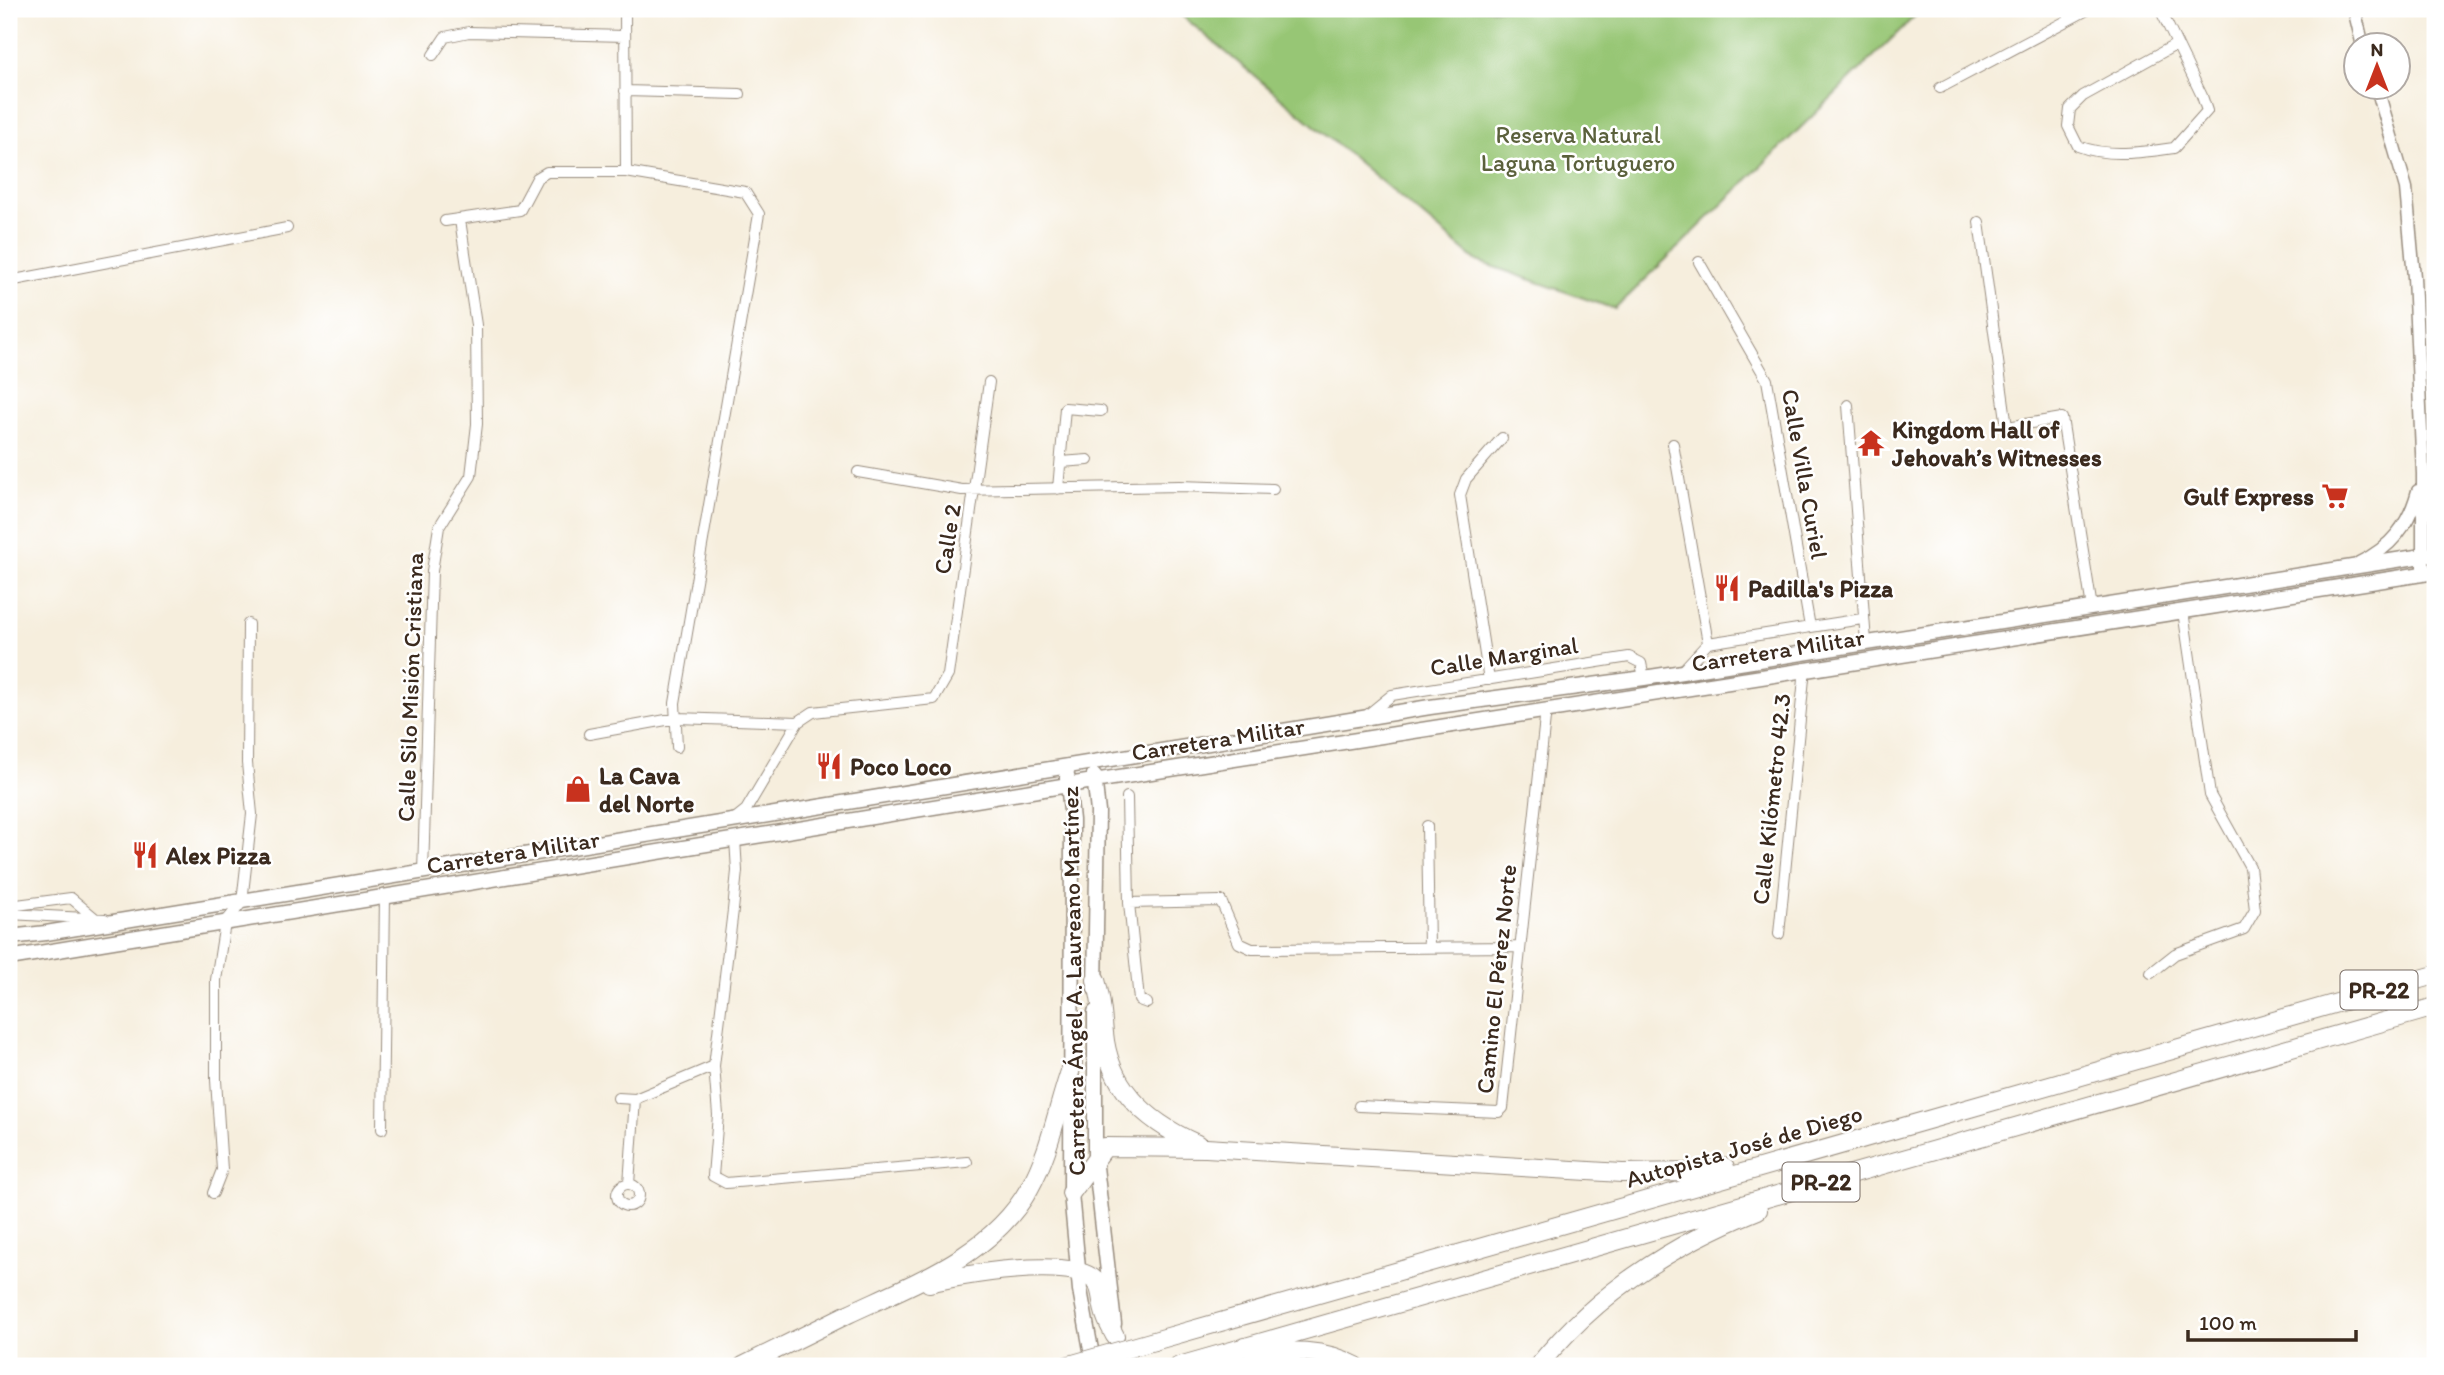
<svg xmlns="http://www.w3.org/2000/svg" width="2444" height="1375" viewBox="0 0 2444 1375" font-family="Itim,sans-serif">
<rect width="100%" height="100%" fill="#fff"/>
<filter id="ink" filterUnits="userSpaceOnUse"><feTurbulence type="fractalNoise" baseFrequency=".0143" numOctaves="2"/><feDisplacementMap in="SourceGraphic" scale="14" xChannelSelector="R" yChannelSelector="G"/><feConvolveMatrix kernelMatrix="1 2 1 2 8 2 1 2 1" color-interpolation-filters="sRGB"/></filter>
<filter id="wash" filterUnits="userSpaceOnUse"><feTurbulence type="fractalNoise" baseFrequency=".00686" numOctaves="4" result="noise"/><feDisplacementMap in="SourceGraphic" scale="28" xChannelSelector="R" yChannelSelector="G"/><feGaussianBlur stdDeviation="1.57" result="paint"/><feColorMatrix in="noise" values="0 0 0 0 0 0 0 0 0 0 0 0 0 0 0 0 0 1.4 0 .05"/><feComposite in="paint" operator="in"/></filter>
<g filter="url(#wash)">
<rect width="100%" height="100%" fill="#f6eedd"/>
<path fill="#97c674" stroke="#697849" stroke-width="2" d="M1174,9H1922L1615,309L1477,261Z"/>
</g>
<g filter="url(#ink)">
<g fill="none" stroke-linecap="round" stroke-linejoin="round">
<defs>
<path id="minor" d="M625,9L626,172
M2160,9L2202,96L2207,111L2174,148C2142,152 2109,158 2078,146L2068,126L2070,109L2083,96L2177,44
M433,55L445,37L469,32L625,36
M1940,88L2089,9
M625,91L740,94
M445,221L520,210L537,178L547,172H626L745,192L759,214L675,703L677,747
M1979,222L2007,427L2062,418L2092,608
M1699,262L1767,380L1810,627
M9,281L287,228
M1848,405L1866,642
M1673,444L1708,643
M1061,462L1088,460
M858,472L962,490L1179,486L1273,489
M1058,489L1065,408L1101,411
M1681,672L1708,643L1862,619
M1489,680L1460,495L1466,479L1502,438
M1365,717L1392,695L1629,657L1641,663L1644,678
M589,734L677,718L798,722L813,712L934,699L948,675L989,382
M1127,797L1129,903L1139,1000L1147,1003
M736,818L746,810L798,722
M1427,826L1429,948
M735,839L737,871L733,910L714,1066L718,1115L713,1176L726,1183L967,1162
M423,873L432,571L439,527L471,476L477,424L476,325L460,220
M1129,903L1221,901L1239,943L1252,949L1519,947
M9,906L71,898L95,918
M9,914L105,919
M1779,934L1805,668
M2151,973L2175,954L2244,929L2255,910L2250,867L2210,795L2183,611
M618,1098L635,1099L714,1066
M1359,1106L1499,1112L1503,1108L1546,709
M382,1129L385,896
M617 1195a11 11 0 1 1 22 0a11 11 0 1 1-22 0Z
M629,1184L635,1099
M213,1193L222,1170L216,1080V980L225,923L242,902L252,814L247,763L248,624"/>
<path id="tertiary" d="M2354,9L2363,46
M2377,88L2406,188L2414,277L2423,474V574
M2426,483L2435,505
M2359,563C2391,548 2409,525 2418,491"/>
<path id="secondary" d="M1067,775L1072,820L1071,1193L1080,1290L1094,1366
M1094,775L1098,812L1095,989
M9,937L46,933L1430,707L1644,678L2435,554
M9,958L1068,785L2435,572
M1095,1012V1158L1114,1324"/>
<path id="motorway" d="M1096,980C1102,1000 1102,1013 1104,1033C1109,1089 1149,1123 1197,1144
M1071,1193L1105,1147L1206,1148L1622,1173L1693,1172L1725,1167
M929,1283C960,1275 1071,1256 1095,1280C1102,1288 1101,1301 1104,1311C1106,1320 1111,1328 1115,1336
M1154,1341L2435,975
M1253,1354C1289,1350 1323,1348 1356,1366
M743,1366C778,1349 813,1331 848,1314C914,1283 992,1255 1029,1189C1052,1148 1057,1106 1073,1063
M1179,1366L2435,1007
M1538,1366C1595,1295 1673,1244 1758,1210"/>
</defs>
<use href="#minor" stroke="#988c7e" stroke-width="12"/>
<use href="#tertiary" stroke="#988c7e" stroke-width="15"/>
<use href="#secondary" stroke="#988c7e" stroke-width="17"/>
<use href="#motorway" stroke="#988c7e" stroke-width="20"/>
<use href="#minor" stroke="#fff" stroke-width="10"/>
<use href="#tertiary" stroke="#fff" stroke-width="12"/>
<use href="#secondary" stroke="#fff" stroke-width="14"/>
<use href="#motorway" stroke="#fff" stroke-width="18"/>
<defs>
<path id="motorway-bridge" d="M1066,1366L1154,1341"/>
</defs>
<use href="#motorway-bridge" stroke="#988c7e" stroke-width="20" stroke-linecap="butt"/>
<use href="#motorway-bridge" stroke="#fff" stroke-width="18"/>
</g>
</g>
<defs>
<symbol id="temple-bare" viewBox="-9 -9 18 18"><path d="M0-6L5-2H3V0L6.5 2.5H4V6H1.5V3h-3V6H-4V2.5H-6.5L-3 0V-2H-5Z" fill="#c8321e" stroke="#fff" stroke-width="2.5" paint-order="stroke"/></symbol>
<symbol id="supermarket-bare" viewBox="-9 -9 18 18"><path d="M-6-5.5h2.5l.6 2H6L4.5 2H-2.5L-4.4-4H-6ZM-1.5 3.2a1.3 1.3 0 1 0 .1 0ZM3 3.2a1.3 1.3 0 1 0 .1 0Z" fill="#c8321e" stroke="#fff" stroke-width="2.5" paint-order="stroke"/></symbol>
<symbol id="restaurant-bare" viewBox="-9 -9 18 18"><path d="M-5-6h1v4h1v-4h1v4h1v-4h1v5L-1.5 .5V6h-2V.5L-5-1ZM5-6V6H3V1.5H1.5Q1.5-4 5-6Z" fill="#c8321e" stroke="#fff" stroke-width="2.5" paint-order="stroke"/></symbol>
<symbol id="shop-bare" viewBox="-9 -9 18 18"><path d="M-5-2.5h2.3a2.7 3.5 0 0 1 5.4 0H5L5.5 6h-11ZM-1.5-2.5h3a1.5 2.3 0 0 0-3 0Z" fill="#c8321e" stroke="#fff" stroke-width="2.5" paint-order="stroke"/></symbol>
</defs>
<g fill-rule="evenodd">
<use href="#temple-bare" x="1852" y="424" width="38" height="38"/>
<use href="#supermarket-bare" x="2316" y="477" width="38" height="38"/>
<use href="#restaurant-bare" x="1708" y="569" width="38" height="38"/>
<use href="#restaurant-bare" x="810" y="747" width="38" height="38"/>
<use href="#shop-bare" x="559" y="770" width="38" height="38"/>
<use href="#restaurant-bare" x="126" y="836" width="38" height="38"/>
</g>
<g text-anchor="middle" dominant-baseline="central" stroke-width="5" stroke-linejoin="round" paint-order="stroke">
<g fill="#fff" stroke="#766a62" stroke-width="2">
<rect x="2340.5" y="970.5" width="77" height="39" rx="5"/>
<rect x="1782.5" y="1162.5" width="77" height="39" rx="5"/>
</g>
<g font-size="23" font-weight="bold" fill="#3b2a1e">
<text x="2379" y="990">PR-22</text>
<text x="1821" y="1182">PR-22</text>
</g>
<g font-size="24" fill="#5b613c" stroke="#fff">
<text x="1578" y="134">Reserva Natural<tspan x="1578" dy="28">Laguna Tortuguero</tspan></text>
</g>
<g font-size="24" font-weight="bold" fill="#3b2a1e" stroke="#fff" text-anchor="start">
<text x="1892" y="429">Kingdom Hall of<tspan x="1892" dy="28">Jehovah’s Witnesses</tspan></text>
<text x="2314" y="496" text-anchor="end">Gulf Express</text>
<text x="1748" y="588">Padilla's Pizza</text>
<text x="850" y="766">Poco Loco</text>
<text x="599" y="775">La Cava<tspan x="599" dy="28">del Norte</tspan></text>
<text x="166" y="855">Alex Pizza</text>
</g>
<g font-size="24" fill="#3b2a1e" stroke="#fff">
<text transform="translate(1805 474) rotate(80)">Calle Villa Curiel</text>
<text transform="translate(947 539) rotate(-81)">Calle 2</text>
<text transform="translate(1778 650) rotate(-9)">Carretera Militar</text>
<text transform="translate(1504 656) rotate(-9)">Calle Marginal</text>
<text transform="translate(410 687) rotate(-88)">Calle Silo Misión Cristiana</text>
<text transform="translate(1218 739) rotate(-9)">Carretera Militar</text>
<text transform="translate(1771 799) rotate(-84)">Calle Kilómetro 42.3</text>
<text transform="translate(513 852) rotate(-9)">Carretera Militar</text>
<text transform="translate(1496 979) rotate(-84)">Camino El Pérez Norte</text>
<text transform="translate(1073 981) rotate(-91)">Carretera Ángel A. Laureano Martínez</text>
<text transform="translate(1744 1146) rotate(-16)">Autopista José de Diego</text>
</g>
</g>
<rect width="2444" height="1375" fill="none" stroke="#fff" stroke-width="35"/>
<g transform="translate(2377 66)"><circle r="33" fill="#ffffff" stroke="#b1aaa5" stroke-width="2"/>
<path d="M0-5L12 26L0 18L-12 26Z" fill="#c8321e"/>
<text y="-10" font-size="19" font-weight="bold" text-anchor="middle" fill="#3b2a1e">N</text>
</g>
<path d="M2188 1330v10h168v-10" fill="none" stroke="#3b2a1e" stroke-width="3.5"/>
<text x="2199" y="1330" font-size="21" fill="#3b2a1e" stroke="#ffffff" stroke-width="5" paint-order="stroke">100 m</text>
</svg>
